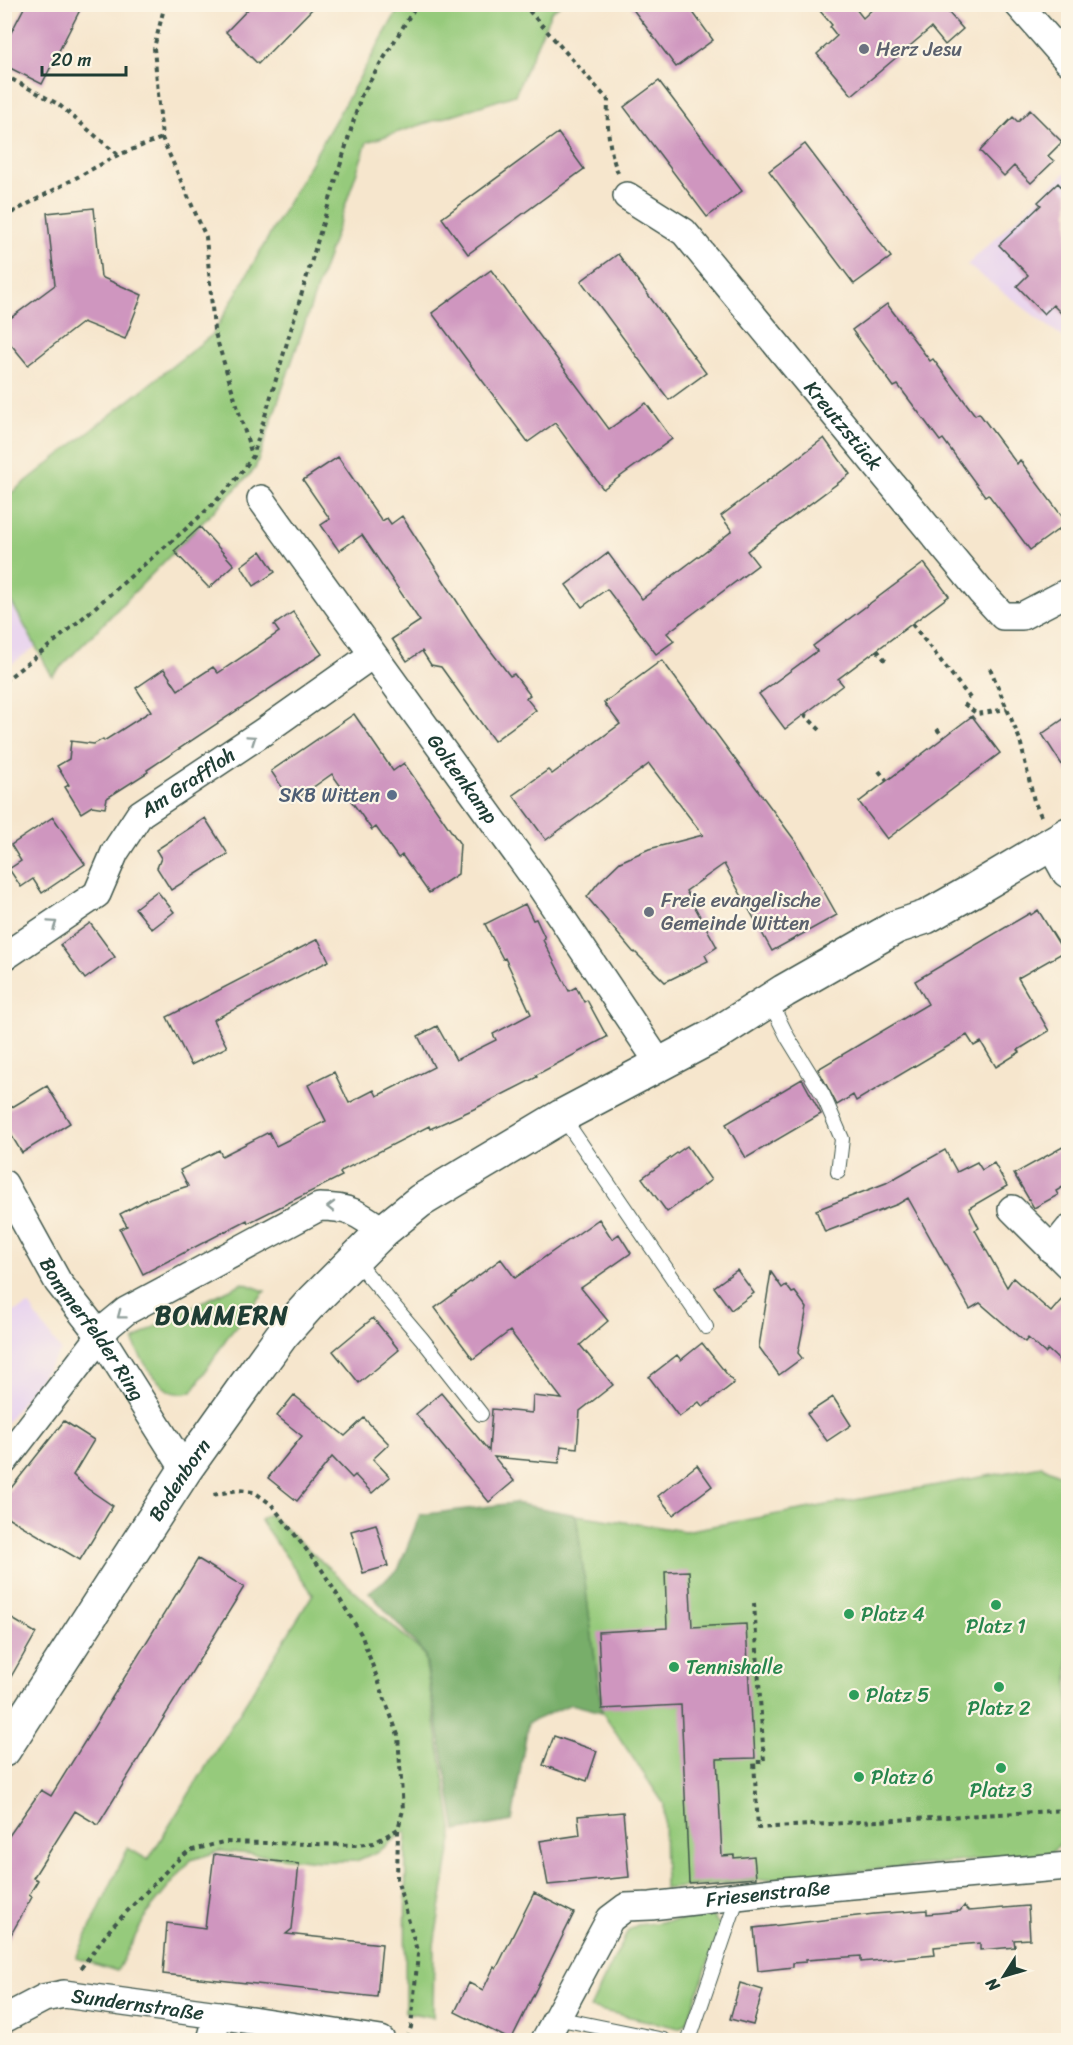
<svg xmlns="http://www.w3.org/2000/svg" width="1073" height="2045" viewBox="0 0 1073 2045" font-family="Sriracha,sans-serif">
<rect width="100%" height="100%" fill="#fcf5e5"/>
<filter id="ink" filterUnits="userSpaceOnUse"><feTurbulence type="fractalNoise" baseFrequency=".0167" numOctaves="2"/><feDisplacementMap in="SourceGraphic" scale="12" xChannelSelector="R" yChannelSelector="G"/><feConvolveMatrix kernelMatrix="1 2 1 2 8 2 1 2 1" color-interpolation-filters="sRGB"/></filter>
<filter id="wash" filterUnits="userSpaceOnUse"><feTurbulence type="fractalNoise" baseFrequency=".008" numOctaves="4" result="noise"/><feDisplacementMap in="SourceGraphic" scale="24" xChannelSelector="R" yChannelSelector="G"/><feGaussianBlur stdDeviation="1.35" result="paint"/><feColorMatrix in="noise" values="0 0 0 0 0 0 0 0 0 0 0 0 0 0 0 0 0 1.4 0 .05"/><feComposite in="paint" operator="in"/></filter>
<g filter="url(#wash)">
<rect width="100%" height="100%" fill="#f6e6cd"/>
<path fill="#e7d2ef" d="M1068,170V335L1064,338L967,265Z
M4,590L35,647L5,669H4Z
M29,1305L61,1351L5,1424V1316Z"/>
<path fill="#96ca7b" stroke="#5a8458" stroke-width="1.5" d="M401,5H560L551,12L515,95L367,142L255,469L52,676L5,590V498L213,334Z
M243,1283L265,1291L226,1339L192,1392C184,1393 175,1395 168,1390C157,1382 136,1354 134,1341C161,1319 211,1299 243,1283Z
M1042,1466L1068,1479V1836L1051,1853L665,1889L664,1804L602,1712L576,1515L685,1531Z
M269,1514L424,1654L453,1833L434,1945L433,2017L405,2012L406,1831L379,1851L356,1861H319L220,1851L191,1860L148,1912L117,1971L76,1958L128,1848L148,1860L313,1594L260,1520Z
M713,1916L721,1927L687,2023L679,2028L590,2008L628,1931L637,1925Z"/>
<path fill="#78ae6b" stroke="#4c7650" stroke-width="1.5" d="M514,1503L576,1515L602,1712L571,1704L528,1723L512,1821L456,1831L425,1654L369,1592L398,1570L420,1515Z"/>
<g id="blocks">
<path fill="#cf96bf" d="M26,4H83L42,84L4,65V46Z
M253,4H317L258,64L226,32Z
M629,4H687L713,40L676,67Z
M814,4H852L863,18L878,4H959L949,13L963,29L945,45L931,28L852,95L817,54L837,36L830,27L832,25Z
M659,81L742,191L707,217L624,107Z
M1030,110L1062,142L1048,156L1054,161L1031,183L1014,166L1004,176L980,151L1013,117L1018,122Z
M558,133L584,169L468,254L442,218Z
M805,144L891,257L854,284L769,171Z
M1058,183L1068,194V320L1053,305L1044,314L1017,286L1028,275L999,245L1041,205L1038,202Z
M94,208L101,277L142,295L125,339L83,322L28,365L4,336V323L55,285L47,213Z
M618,254L706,373L669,400L581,281Z
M491,270L609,429L646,403L672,439L603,489L555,423L528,442L432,313Z
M887,304L930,361L933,359L975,415L979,413L1017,464L1020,460L1067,523L1030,550L988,494L985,496L943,439L940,441L898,385L894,387L852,330Z
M824,438L850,474L747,551L758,565L667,633L674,641L656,654L607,589L582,607L566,585L608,553L642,599L732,531L721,516Z
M338,457L382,521L387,518L391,524L402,516L478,634L510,676L514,674L530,695L526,698L536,710L494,741L441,667L431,665L422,651L407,661L392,639L420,621L362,535L339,551L321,525L330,519L303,480Z
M200,527L234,565L209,588L174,551Z
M261,551L275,572L254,586L241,566Z
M924,563L949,596L838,679L843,685L785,729L759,694L817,651L813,646Z
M293,612L322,654L147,770L148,772L107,798L105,808L92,806L81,813L65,787L69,785L57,766L69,759L71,741L94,744L103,739L104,741L151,711L136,688L164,669L178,690L213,667L218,673L279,632L274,625Z
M662,660L796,842L837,915L772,951L724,864L686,891L717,947L705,955L708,961L665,982L635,952L634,953L587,897L598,883L620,862L649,849L703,835L649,764L546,840L513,795L548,770L552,774L620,724L604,703Z
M354,714L393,771L404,763L460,844L458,874L429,893L402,855L398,858L376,827L372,830L332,774L292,802L271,771Z
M972,716L1000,753L887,839L859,802Z
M1068,716V774L1042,734Z
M53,817L85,864L42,893L33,879L21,887L9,869L21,861L11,845Z
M205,818L228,854L171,890L157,868L161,858L156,850Z
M157,891L174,912L152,929L135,908Z
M525,904L533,920L536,919L545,938L543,940L569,991L576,987L584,1002L587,1000L607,1037L536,1075L537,1077L476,1108L430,1129L429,1126L343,1170L340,1173L342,1176L248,1223L247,1220L143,1274L120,1229L127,1226L120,1214L150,1198L188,1186L180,1170L219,1150L222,1156L269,1132L276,1146L326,1121L308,1085L334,1072L349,1103L374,1090L377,1096L434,1067L418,1036L437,1026L456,1060L496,1040L493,1034L531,1014L505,958L503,959L485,924Z
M1038,910L1064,952L1018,978L1049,1031L1018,1050L1020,1052L996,1067L981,1042L974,1046L967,1035L856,1101L853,1095L837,1105L818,1069L928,1004L915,981L1030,913L1031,915Z
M90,923L115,957L85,979L60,945Z
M318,939L329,961L213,1020L227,1047L191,1065L167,1017Z
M802,1079L821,1114L746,1158L726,1124Z
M47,1086L70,1123L22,1153L4,1123V1112Z
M1068,1144V1184L1056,1191L1058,1195L1034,1208L1014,1174Z
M687,1146L711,1180L667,1212L642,1178Z
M945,1150L957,1172L977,1162L982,1170L994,1163L1007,1186L969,1208L979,1228L975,1230L1007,1287L1013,1278L1051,1312L1068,1292V1368L1048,1350L1045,1353L1028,1338L1025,1342L980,1303L970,1309L908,1198L898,1204L825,1232L816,1210L886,1183Z
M599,1219L612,1239L619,1234L631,1253L581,1288L608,1321L580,1345L613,1385L580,1411L577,1448L561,1446L559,1463L494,1457L514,1481L489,1502L416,1414L441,1393L489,1451L492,1409L532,1413L533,1396L562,1399L510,1331L473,1359L435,1308L501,1259L515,1278Z
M737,1270L754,1293L731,1310L714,1287Z
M771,1272L782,1288L786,1285L792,1293L795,1292L807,1308L798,1353L802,1358L779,1375L759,1347Z
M373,1318L399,1350L359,1383L333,1351Z
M702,1343L734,1383L703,1407L699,1402L679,1417L649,1377L677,1355L681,1360Z
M294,1395L345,1436L364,1418L389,1444L373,1459L390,1477L372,1493L355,1475L352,1478L332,1457L297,1501L268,1478L302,1436L277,1416Z
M833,1397L851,1425L827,1441L807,1414Z
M64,1421L94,1440L73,1475L88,1489L113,1506L80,1560L4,1515V1497Z
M697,1465L712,1486L673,1515L658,1496Z
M376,1524L388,1566L363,1573L351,1531Z
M198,1559L244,1587L98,1825L75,1811L33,1878L38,1880L29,1895L32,1897L4,1947V1843L41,1790L51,1796Z
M689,1571L692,1627L746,1624L751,1723L753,1722L755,1758L717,1759L722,1856L734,1855V1858L754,1856L756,1878L689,1883L681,1705L602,1709L598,1632L667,1628L665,1572Z
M4,1614L36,1633L4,1689Z
M554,1736L597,1751L587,1781L543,1765Z
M623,1812L629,1877L548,1885L540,1841L580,1835L578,1816Z
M214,1854L299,1864L292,1929L286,1934L382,1944L377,1997L163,1974L167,1923L205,1928Z
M534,1893L574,1913L511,2040L455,2012L469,1983L483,1990L494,1967L496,1969Z
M964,1906L969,1911L1028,1906L1030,1939L1014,1940L1015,1947L980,1950V1943L934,1947L935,1955L861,1962V1956L806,1960V1962L793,1963V1967L758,1971L754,1928L874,1914L927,1910V1914L960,1911Z
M740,1983L763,1990L753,2025L730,2019Z"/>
</g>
</g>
<g filter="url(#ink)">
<use href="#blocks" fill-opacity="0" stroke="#3f564b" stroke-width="1.5"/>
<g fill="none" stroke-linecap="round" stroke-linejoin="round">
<defs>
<path id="lane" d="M769,1000L788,1038L823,1095L842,1139L838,1172
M562,1116L706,1327
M354,1259L422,1339L481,1414
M556,2018L664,2040
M689,2040L738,1896"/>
<g id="street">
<path d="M1018,4L1068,61"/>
<path id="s1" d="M627,196L684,232L980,591L1003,616H1022L1068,592"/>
<path id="s2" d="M261,499L539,884L659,1063"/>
<path id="s3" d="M4,957L97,894L115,852L140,814L263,732L372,655"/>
<path id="s4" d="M4,1184L58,1282L101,1337L185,1470"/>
<path d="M1012,1209L1068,1265"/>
<path d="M1052,1250L1068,1230"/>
<path d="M4,1461L109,1325L126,1311L319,1207C349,1207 358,1213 383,1231"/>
<path id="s5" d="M4,2019L44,1998L64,1994L218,2015L381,2040"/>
<path d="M211,2040L218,2015"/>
<path id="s6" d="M545,2040L610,1919L626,1907L651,1906L773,1892L1068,1866"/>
</g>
<g id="secondary">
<path d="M1053,844L1068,871"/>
<path id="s7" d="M4,1750L185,1470L242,1390L282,1335L309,1305L383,1231L420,1201L562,1116L715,1035L784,991L896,927L926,917L972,891L1068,834"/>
</g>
</defs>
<use href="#lane" stroke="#3f564b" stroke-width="16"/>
<use href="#street" stroke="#3f564b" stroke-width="30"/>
<use href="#secondary" stroke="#3f564b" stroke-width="36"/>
<path stroke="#3f564b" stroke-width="4" stroke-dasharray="4.5 4.5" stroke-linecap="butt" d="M165,4L154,48L162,138L206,237L214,330L252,455
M523,4L608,100C607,126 608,148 618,173
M4,20L13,4
M4,75L58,104L118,155
M4,217L118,155L162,138
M912,624L970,698
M877,650L888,664
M990,668L1020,740L1034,801L1041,816
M4,681C54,644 99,604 146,563C184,530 225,499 253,456L361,96L417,4
M964,704L977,714L1007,709
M804,714L821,731
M937,729L944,738
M879,771L887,781
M754,1603L764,1762H754L758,1828L1068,1810
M398,1830L397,1879L418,1954L411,2027L408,2035
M81,1968L111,1928L174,1863L189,1851L223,1842L357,1845L374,1843L398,1829L403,1810L398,1735L361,1634L322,1570L271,1504L254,1492L238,1490L213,1495"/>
<use href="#lane" stroke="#fff" stroke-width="14"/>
<use href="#street" stroke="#fff" stroke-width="27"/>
<use href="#secondary" stroke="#fff" stroke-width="33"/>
</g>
<defs><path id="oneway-chevron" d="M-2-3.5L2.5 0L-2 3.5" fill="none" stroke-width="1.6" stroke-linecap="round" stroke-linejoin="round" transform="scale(1.5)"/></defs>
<g stroke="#8f9e9a">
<use href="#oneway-chevron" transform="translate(252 739) rotate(-34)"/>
<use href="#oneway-chevron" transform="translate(53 924) rotate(-34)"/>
<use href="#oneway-chevron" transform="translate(331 1207) rotate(-179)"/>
<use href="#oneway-chevron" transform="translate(121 1315) rotate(143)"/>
</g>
</g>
<g fill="#6b7280" stroke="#fcf5e5" stroke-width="2">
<circle cx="864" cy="49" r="6"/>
<circle cx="649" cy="912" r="6"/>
</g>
<circle fill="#5c6f8a" stroke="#fcf5e5" stroke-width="2" cx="392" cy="795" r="6"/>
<g fill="#2e9e5b" stroke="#fcf5e5" stroke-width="2">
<circle cx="996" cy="1605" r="6"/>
<circle cx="849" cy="1614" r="6"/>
<circle cx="674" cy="1667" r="6"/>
<circle cx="999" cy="1687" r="6"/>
<circle cx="854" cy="1695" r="6"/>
<circle cx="1001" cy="1768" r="6"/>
<circle cx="859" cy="1777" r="6"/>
</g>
<g text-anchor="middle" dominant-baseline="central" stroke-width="4.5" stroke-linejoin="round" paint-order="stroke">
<g font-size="20" fill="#5b616d" stroke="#fcf5e5" text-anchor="start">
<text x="876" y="49">Herz Jesu</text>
<text x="661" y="900">Freie evangelische<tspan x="661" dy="23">Gemeinde Witten</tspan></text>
</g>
<g font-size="20" fill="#1f3d34" stroke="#fcf5e5">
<text stroke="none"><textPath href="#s1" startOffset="318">Kreutzstück</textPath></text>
<text stroke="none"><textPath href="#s2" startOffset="345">Goltenkamp</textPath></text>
<text stroke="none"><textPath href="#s3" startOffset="261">Am Graffloh</textPath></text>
<text stroke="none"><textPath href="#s4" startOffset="170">Bommerfelder Ring</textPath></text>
<text stroke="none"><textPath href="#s7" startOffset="322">Bodenborn</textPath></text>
<text stroke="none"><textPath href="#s6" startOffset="300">Friesenstraße</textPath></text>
<text stroke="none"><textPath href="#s5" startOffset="140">Sundernstraße</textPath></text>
</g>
<g font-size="20" fill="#4e5e75" stroke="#fcf5e5" text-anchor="end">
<text x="380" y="795">SKB Witten</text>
</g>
<g font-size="20" fill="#27864d" stroke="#fcf5e5" text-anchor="start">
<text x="861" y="1614">Platz 4</text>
<text x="996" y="1626" text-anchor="middle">Platz 1</text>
<text x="686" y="1667">Tennishalle</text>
<text x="866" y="1695">Platz 5</text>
<text x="999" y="1708" text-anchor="middle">Platz 2</text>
<text x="871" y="1777">Platz 6</text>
<text x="1001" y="1790" text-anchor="middle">Platz 3</text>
</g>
<g font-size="26" font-weight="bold" letter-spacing="1.5" fill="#1f3d34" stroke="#fcf5e5">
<text x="222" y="1315">BOMMERN</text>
</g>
</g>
<rect width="1073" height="2045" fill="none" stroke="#fcf5e5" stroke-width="24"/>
<g transform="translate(1004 1976) rotate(233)" stroke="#fcf5e5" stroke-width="4.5" paint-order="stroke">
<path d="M0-4.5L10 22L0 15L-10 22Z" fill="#1f3d34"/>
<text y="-9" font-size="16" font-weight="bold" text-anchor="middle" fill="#1f3d34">N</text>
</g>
<path d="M42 66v9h84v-9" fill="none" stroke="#1f3d34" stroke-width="3"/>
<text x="51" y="66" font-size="18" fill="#1f3d34" stroke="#fcf5e5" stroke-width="4.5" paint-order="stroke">20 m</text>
</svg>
